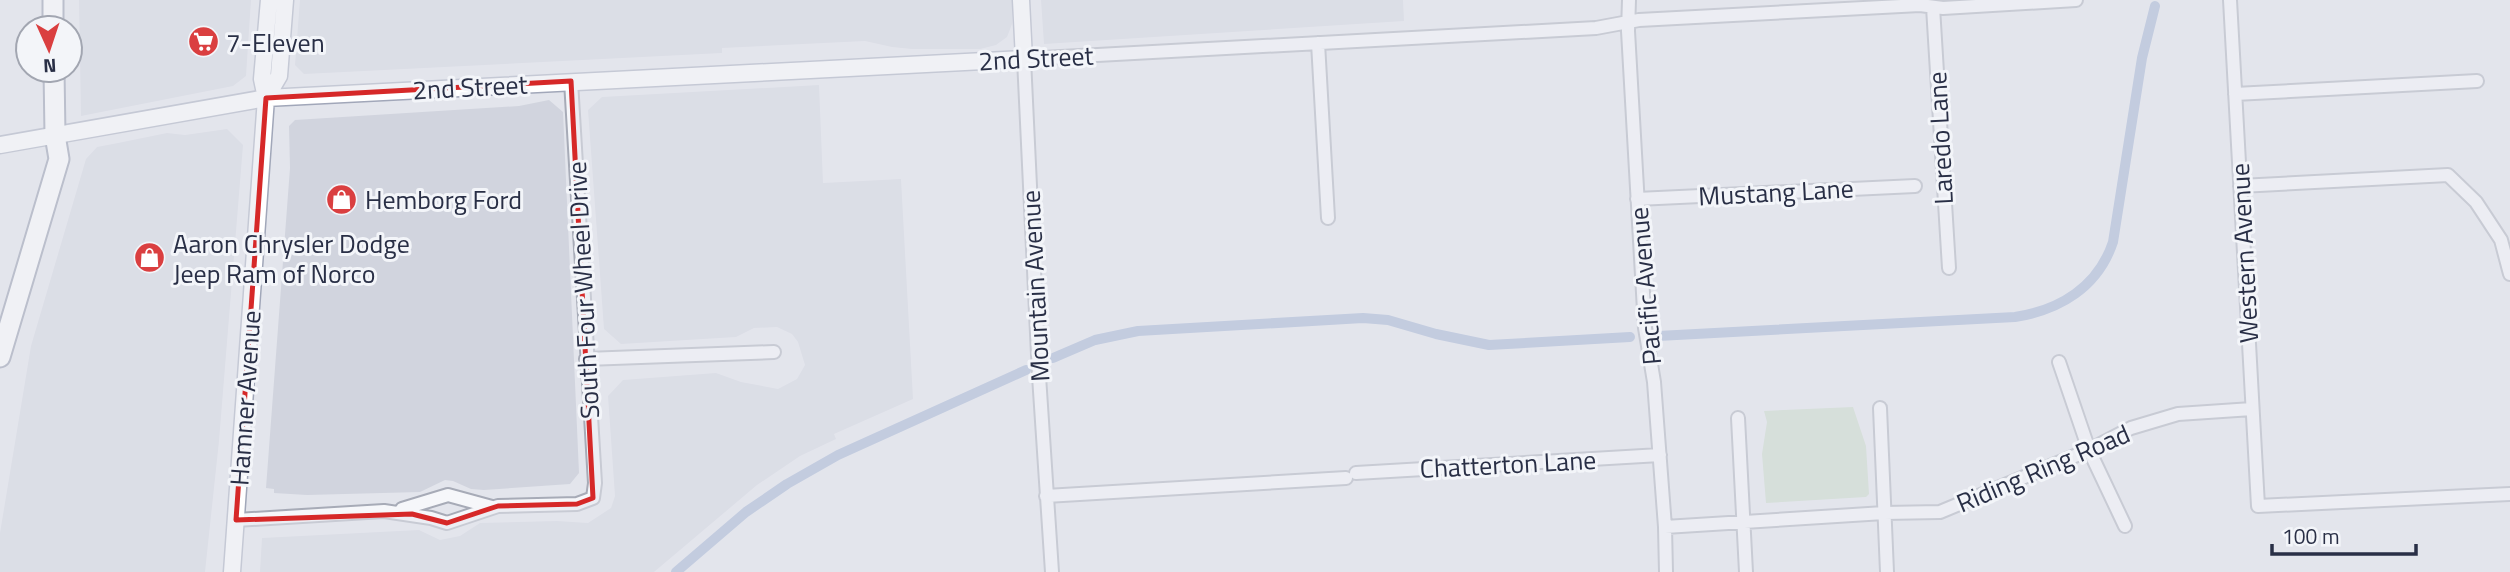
<svg xmlns="http://www.w3.org/2000/svg" width="2510" height="572" viewBox="0 0 2510 572" font-family="'Titillium Web',sans-serif">
<rect width="100%" height="100%" fill="#e3e5ec"/>
<path fill="#d1d4de" d="M79,0H251L246,76L233,86L81,116Z
M300,0H1012V24L1007,37L996,45L980,49H912L892,47L865,41L722,48V53L304,74L295,65Z
M1041,0H1403L1404,21L1044,44Z
M819,85L823,183L901,179L913,399L834,434L836,439L800,456L757,485L654,572H260L262,538L419,530L440,540L460,536L480,523L557,521L588,523L611,508L615,496L608,396L623,380L716,373L741,382L778,389L797,379L805,365L798,342L792,334L777,327L754,328L736,337L621,344L604,329L588,110L602,97Z
M549,100L563,112L579,473L570,484L484,490L471,489L453,481L445,480L420,492L307,495L274,493V489L266,488L290,168L289,126L295,120L519,106Z
M227,129L243,145L219,441L205,572H0V533L31,346L86,159L97,147L118,143L167,133L185,135Z"/>
<path fill="#c5d7c3" d="M1853,407L1866,446L1869,494L1866,497L1766,503L1762,454L1767,422L1764,411Z"/>
<g fill="none" stroke-linecap="round" stroke-linejoin="round">
<path stroke="#9badcf" stroke-width="10" d="M1658,336L2015,317C2060,310 2098,287 2113,242L2142,58L2155,6
M1053,358L1095,340L1138,331L1363,318L1388,320L1436,334L1489,345L1630,337
M676,572L746,512L787,484L838,455L1026,370"/>
<defs>
<path id="minor" d="M1629,0L1628,31L1645,328L1654,382L1665,527L1666,572
M2230,0L2258,506L2510,494
M1933,7L1949,268
M1318,43L1328,218
M2235,94L2477,81
M2240,186L2448,175L2476,202L2501,240L2510,274
M1637,199L1915,186
M586,359L774,352
M2059,362L2089,450L2125,526
M1880,408L1887,572
M1738,418L1746,572
M1356,473L1660,455
M1046,496L1346,478
M402,509L448,495L492,507
M236,520L384,511L431,518L447,523L498,506L577,504L593,498L595,483L571,81
M1665,527L1884,513L1940,512L2089,450L2131,428L2178,414L2252,409
M1052,572L1039,376L1024,59L1596,28L1639,20L1920,5L1943,8L2076,0"/>
<path id="major" d="M266,98L279,76L285,0
M0,145L266,98L1024,59L1021,0
M232,572L266,98L262,79L269,0"/>
<path id="highway" d="M53,0V28
M0,357L59,159L55,135L54,70"/>
</defs>
<use href="#minor" stroke="#a7abb7" stroke-width="16"/>
<use href="#major" stroke="#a1a7b9" stroke-width="19"/>
<use href="#highway" stroke="#8990a4" stroke-width="23"/>
<use href="#minor" stroke="#f6f7fa" stroke-width="12"/>
<use href="#major" stroke="#fff" stroke-width="16"/>
<use href="#highway" stroke="#fff" stroke-width="19"/>
</g>
<path d="M0 0H2510V572H0ZM571,81L593,498L577,504L498,506L447,523L412,514L236,520L266,98Z" fill="#e3e5ec" fill-opacity=".55" fill-rule="evenodd"/>
<path fill="none" stroke="#d62828" stroke-width="5" stroke-linejoin="round" d="M571,81L593,498L577,504L498,506L447,523L412,514L236,520L266,98Z"/>
<defs>
<symbol id="supermarket-disc" viewBox="-11 -11 22 22"><circle r="9.5" fill="#da3f40" stroke="#f3f5f9"/><path d="M-6-5.5h2.5l.6 2H6L4.5 2H-2.5L-4.4-4H-6ZM-1.5 3.2a1.3 1.3 0 1 0 .1 0ZM3 3.2a1.3 1.3 0 1 0 .1 0Z" fill="#fff"/></symbol>
<symbol id="shop-disc" viewBox="-11 -11 22 22"><circle r="9.5" fill="#da3f40" stroke="#f3f5f9"/><path d="M-5-2.5h2.3a2.7 3.5 0 0 1 5.4 0H5L5.5 6h-11ZM-1.5-2.5h3a1.5 2.3 0 0 0-3 0Z" fill="#fff"/></symbol>
</defs>
<g fill-rule="evenodd">
<use href="#supermarket-disc" x="186" y="24" width="35" height="35"/>
<use href="#shop-disc" x="324" y="182" width="35" height="35"/>
<use href="#shop-disc" x="132" y="240" width="35" height="35"/>
</g>
<g text-anchor="middle" dominant-baseline="central" stroke-width="6" stroke-linejoin="round" paint-order="stroke">
<g font-size="26" fill="#292f46" stroke="#f3f5f9" text-anchor="start">
<text x="226" y="42">7-Eleven</text>
<text x="365" y="199">Hemborg Ford</text>
<text x="173" y="243">Aaron Chrysler Dodge<tspan x="173" dy="30">Jeep Ram of Norco</tspan></text>
</g>
<g font-size="26" fill="#292f46" stroke="#f3f5f9">
<text transform="translate(1036 58) rotate(-3)">2nd Street</text>
<text transform="translate(470 87) rotate(-3)">2nd Street</text>
<text transform="translate(1940 138) rotate(-93)">Laredo Lane</text>
<text transform="translate(1776 192) rotate(-3)">Mustang Lane</text>
<text transform="translate(2244 253) rotate(-93)">Western Avenue</text>
<text transform="translate(1035 286) rotate(-93)">Mountain Avenue</text>
<text transform="translate(1645 286) rotate(-95)">Pacific Avenue</text>
<text transform="translate(583 290) rotate(-93)">South Four Wheel Drive</text>
<text transform="translate(245 398) rotate(-86)">Hamner Avenue</text>
<text transform="translate(1508 464) rotate(-3)">Chatterton Lane</text>
<text transform="translate(2043 468) rotate(-23)">Riding Ring Road</text>
</g>
</g>
<g transform="translate(49 49) rotate(177)"><circle r="33" fill="#f3f5f9" stroke="#a2a6b1" stroke-width="2"/>
<path d="M0-5L12 26L0 18L-12 26Z" fill="#da3f40"/>
<text y="-10" font-size="19" font-weight="bold" text-anchor="middle" fill="#292f46">N</text>
</g>
<path d="M2272 544v10h144v-10" fill="none" stroke="#292f46" stroke-width="3.5"/>
<text x="2282" y="544" font-size="21" fill="#292f46" stroke="#f3f5f9" stroke-width="5" paint-order="stroke">100 m</text>
</svg>
